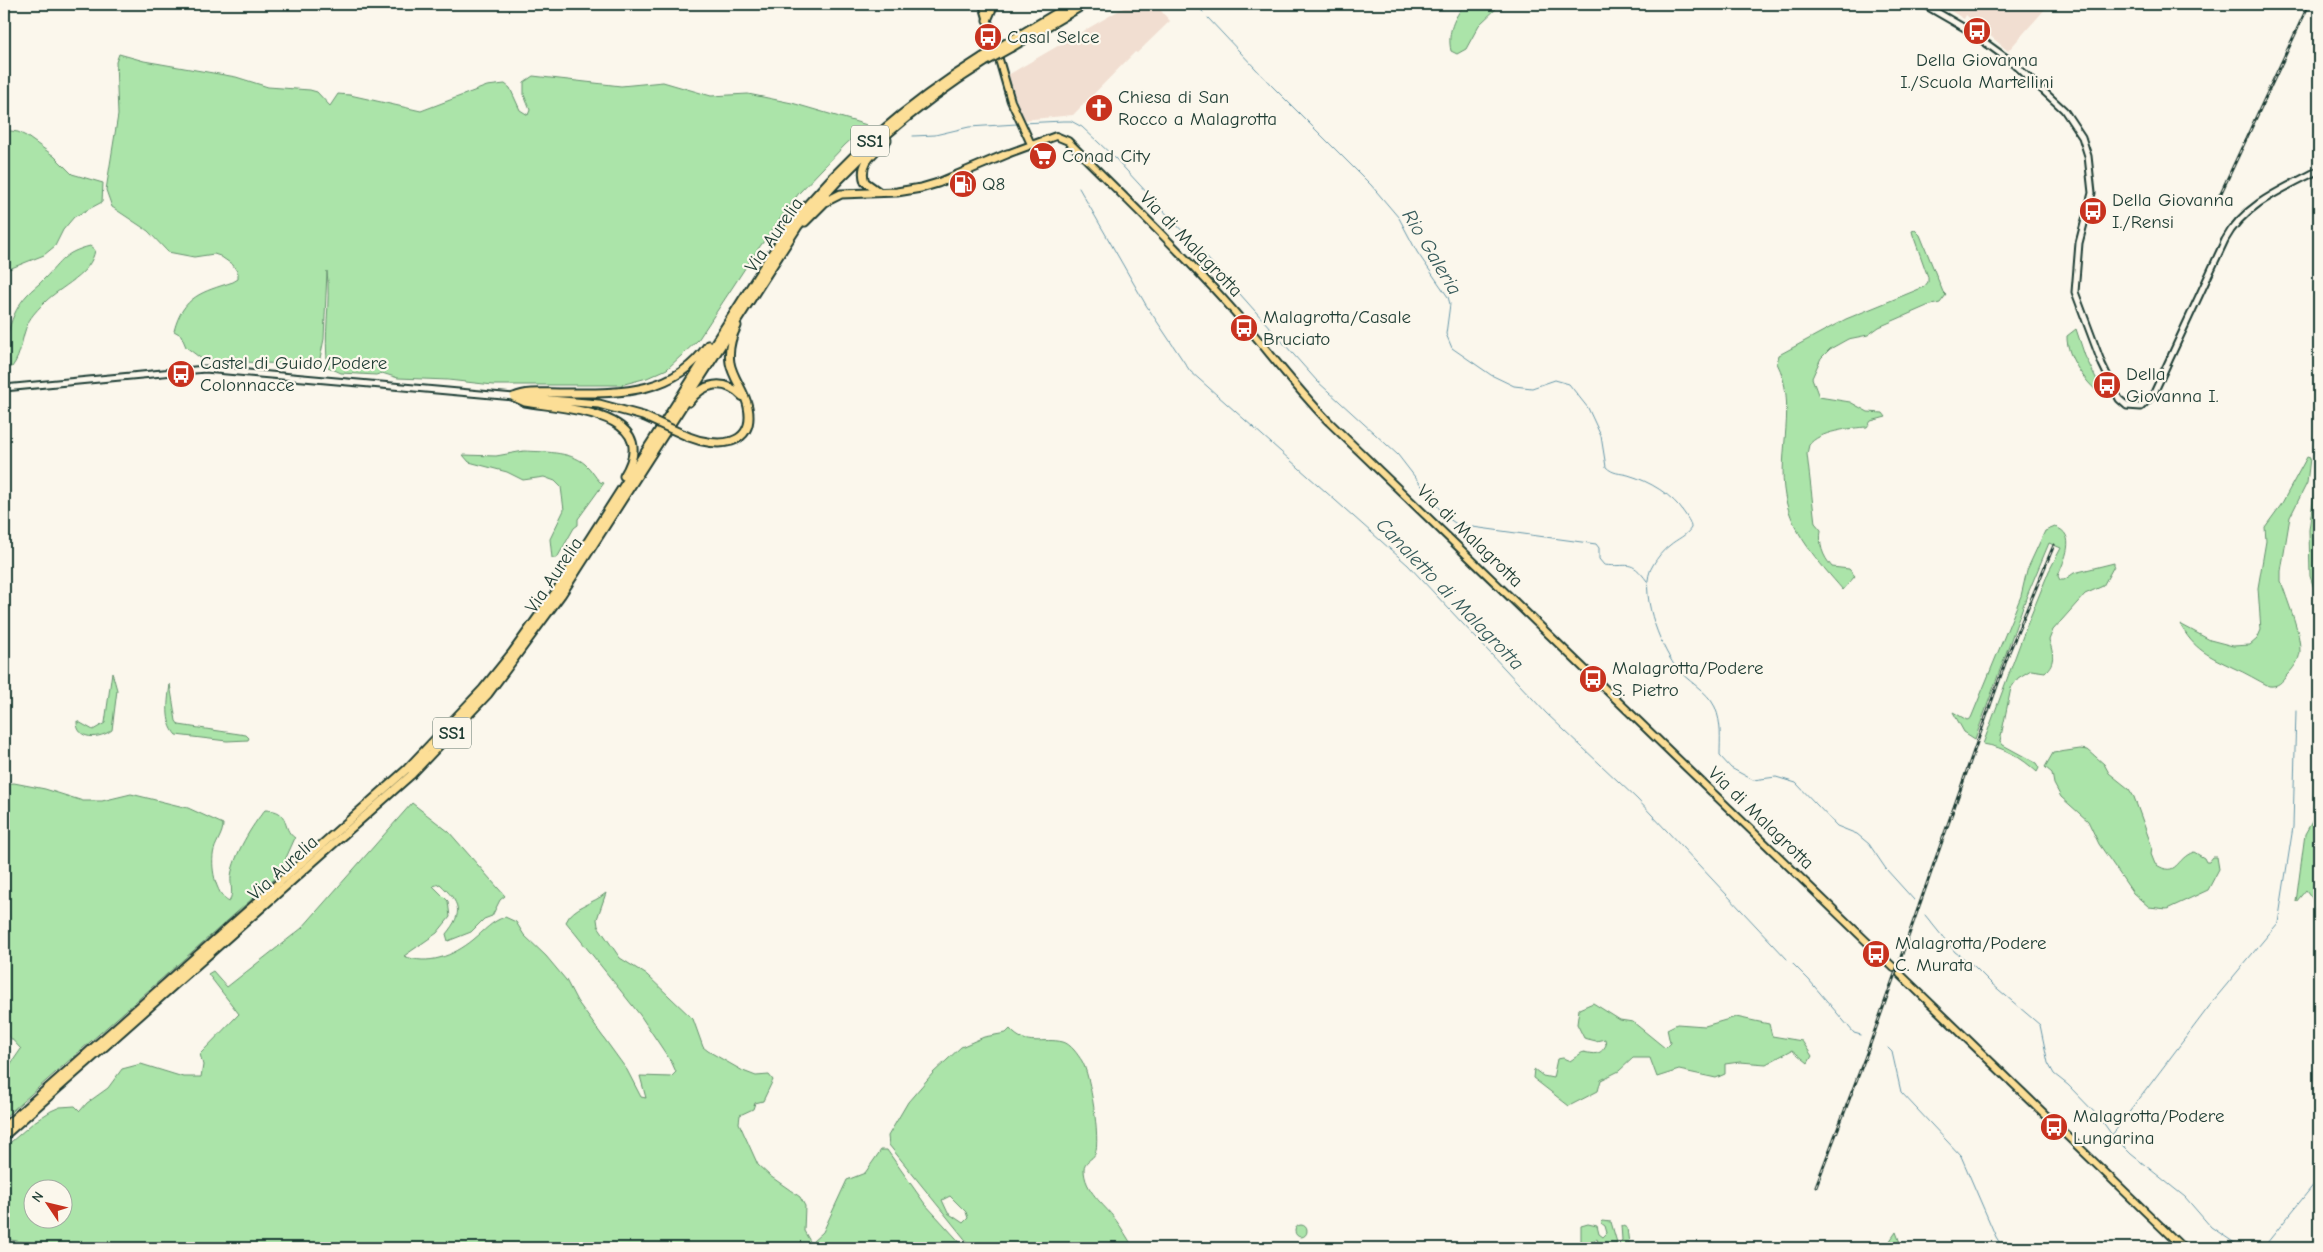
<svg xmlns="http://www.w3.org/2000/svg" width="2323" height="1252" viewBox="0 0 2323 1252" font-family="'Comic Neue',sans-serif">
<rect width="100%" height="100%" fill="#fbf7ec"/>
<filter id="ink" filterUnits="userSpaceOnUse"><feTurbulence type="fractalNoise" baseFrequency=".02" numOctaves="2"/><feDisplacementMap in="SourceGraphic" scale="10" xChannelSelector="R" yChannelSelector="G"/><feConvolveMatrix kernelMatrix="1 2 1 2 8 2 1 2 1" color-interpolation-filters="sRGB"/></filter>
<g filter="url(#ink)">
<path fill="#f1ded1" d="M1130,4H1155L1170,21L1137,53L1135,52L1073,115L1023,120L1008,75Z
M1949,4H2046V8L2008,51L1966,15L1964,19L1946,8Z"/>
<path fill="#abe4a9" stroke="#65906e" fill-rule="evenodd" d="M1465,4H1501L1479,25L1466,49L1457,54L1451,51C1447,32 1454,18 1465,4Z
M119,54L144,61L236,77L268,87L310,90L317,92L330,106L338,94L350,95L421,111L487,86L505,84L510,88L520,110L528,115L530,110L524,95V82L533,76L621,86L663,82L711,96L748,94L792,103L867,125L845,145L799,193L753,256L698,340L667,369L647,378L621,385H493L448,380L398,378L382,373L376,375L341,373L328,367C323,336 331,303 327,271L324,339L319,363L306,365L203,360L186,347L181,335L174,331C183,296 202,292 233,282L238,279V273L233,265L220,256L214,254L194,257L168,252L148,231L112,207L106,190L118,115L116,62Z
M4,130L18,132L26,136L54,156L72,174L103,183L102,202L74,217L63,230L55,246L44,255L4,271Z
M1915,230L1920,235L1943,292L1946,295L1940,303L1927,306L1879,327L1868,335L1848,339L1830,349L1821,358L1812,378L1819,397L1850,402L1868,412L1883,413L1886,417L1871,421L1867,427C1851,428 1819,431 1809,445L1807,454L1815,523L1821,530C1819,545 1822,555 1832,567L1849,569L1855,576L1843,590C1819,562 1792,534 1785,496C1777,453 1798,404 1777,363L1779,355L1846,319L1924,287L1928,282V277L1913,235L1912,231Z
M90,246L95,250C91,275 61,286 45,302C39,308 31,316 28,323C21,338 22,354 12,367L6,368C3,344 10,313 27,295C32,289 39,285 44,279C62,261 63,253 90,246Z
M2076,329L2085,356L2106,398C2088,387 2066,357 2067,336Z
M524,451C542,452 570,451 585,464C591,469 595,477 600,482L604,483L578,519V525L574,528L557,558H552L550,539L564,510L561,487L555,481L544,477L523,480L507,472L469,462L463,455L496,456Z
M2307,457L2310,458L2307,483L2290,517L2281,571V581C2287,601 2301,632 2300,652C2299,661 2293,669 2287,675C2282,682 2278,687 2269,686C2257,680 2246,673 2234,668C2209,656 2194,650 2180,624L2210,640L2233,646L2250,645L2257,639L2261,630L2258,588L2266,541L2265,527L2281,505Z
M2319,483V604L2310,576L2309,530L2314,493Z
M2055,527C2078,534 2064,560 2058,576L2060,580H2064L2074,573L2114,563V566L2103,586L2085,594L2053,630L2049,640C2053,653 2056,662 2045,672L2031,670L2018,678L2011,688L2000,741L2003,745L2036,763L2039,768L2037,772C2022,758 2004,747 1983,744L2027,625L2049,571L2061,548L2049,543L2026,598L1975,739L1964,732L1953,712L1967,720L1971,718L2021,596L2027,570L2045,531Z
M112,672L117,690L112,730C100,739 76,741 77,721L93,730L105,723Z
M170,684L176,721L179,725L246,735L249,738L248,740L227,741L176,735C164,722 168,700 170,684Z
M2080,749L2088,750L2104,764L2109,773L2129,789L2134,797L2152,847L2151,854L2155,864C2178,879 2175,858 2194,852L2204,858L2206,862H2209L2213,857H2217L2219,869L2208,890L2167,909L2149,907L2133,893L2099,844L2088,821L2061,797L2054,784L2052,773L2045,767L2053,753Z
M14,783L45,789L83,801H102L131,794L188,808L223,824C223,834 217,840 214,850C210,865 215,894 229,902C234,893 230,885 231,876C234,855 252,825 265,810C292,810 280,828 295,838L286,858L287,868L4,1118V1065H10L21,1049L4,1031V784Z
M412,803L449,832L505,896L500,900L492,916L484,919L471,932L448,941L446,934C464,912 460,903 440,884L433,886L448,901L450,917L437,933L404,956C428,966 453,956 473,940C484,931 492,921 505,917L516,922L524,935L546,956L566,980L577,1001L627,1070L641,1097L646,1098L640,1076L671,1077L676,1072L672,1063L640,1015L566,922C573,906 593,904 606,893L597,919L598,926L620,958L647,975L693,1019L703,1047L708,1051L743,1071L756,1076L769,1075L773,1080L763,1101L755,1103L753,1109L740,1115L739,1123L758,1165L770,1176L800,1197L805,1206L804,1231L811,1243L823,1232L847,1180L865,1173L881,1150H887L925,1204L965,1248H56L11,1240L4,1235V1148L34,1122L51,1111L60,1107L75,1106L80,1111L87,1103L108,1088L122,1069L141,1064L183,1077H201L203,1065L200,1054L239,1014L208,974L213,971L227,987L302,928ZM32,1190H62V1220H32Z
M2319,809V922L2312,898L2306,890L2296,902L2305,834Z
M1593,1003L1620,1020L1633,1022L1665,1048L1670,1043L1667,1029L1677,1024L1705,1026L1736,1017L1769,1024L1772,1036L1802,1041L1812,1056L1808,1063L1792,1050L1766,1064L1740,1062L1725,1064V1074L1716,1078L1679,1070L1657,1077L1650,1058H1633L1619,1071L1601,1080L1598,1091L1569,1106L1533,1078L1534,1069L1543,1076L1553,1078L1557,1059L1563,1058L1570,1061L1583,1052C1594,1054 1600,1056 1606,1045L1605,1039L1596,1041L1584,1038L1577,1024L1579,1009Z
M1010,1029C1026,1048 1043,1037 1063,1042C1071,1044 1078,1055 1082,1061C1090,1074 1101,1140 1095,1154C1092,1160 1084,1161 1084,1169C1084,1191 1104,1204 1115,1219C1122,1228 1128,1239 1134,1248H972L889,1145L888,1136L908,1102L933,1073L961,1047L984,1037L1006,1033ZM950,1196L966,1212L968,1218L963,1223L948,1213L942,1200Z
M1603,1221L1611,1222L1618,1246L1622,1240L1621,1225L1627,1228L1629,1244L1631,1248H1600L1597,1239L1586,1245L1581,1241V1226L1588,1224L1597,1226L1599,1234L1603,1237L1607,1233L1605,1226L1601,1223Z
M1295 1231a6 6 0 1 1 12 0a6 6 0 1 1-12 0Z
M1896,1232L1902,1248H1885Z"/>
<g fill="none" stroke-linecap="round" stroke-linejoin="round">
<path stroke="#6798aa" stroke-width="1" d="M1195,4L1203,12
M1208,18L1271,85L1371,185L1399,218L1417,252L1448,297L1450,304L1446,334L1452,348L1491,375L1514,386L1532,388L1555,380L1569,384L1588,408L1601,436L1606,467C1613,474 1620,473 1628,475C1649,481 1673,495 1685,514C1688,519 1691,523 1691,528C1686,536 1677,539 1670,545C1663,550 1657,558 1653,565C1637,589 1660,645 1675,666C1686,681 1707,690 1715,707C1722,724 1720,739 1720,756L1731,768L1753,780L1776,777L1796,783L1837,826L1857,834L1869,844L1886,869L1914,900
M1023,123L1063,121H1071L1082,127L1115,158L1232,285L1317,381L1398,455L1445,516L1458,525L1596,544L1599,548V559L1604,565C1629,568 1630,558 1647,581
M913,136L935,135L969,127L1017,124
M1079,188L1146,305L1190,371L1408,565L1546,713L1637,799L1787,959
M1925,915L1955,952L1974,966L1992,984L2040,1025L2048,1063L2054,1074L2068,1085L2100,1118L2112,1135L2131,1154L2185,1197L2211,1227L2242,1248
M1793,964L1809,980L1854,1033L1861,1035
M2213,1001L2278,923L2293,827L2296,711
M1888,1048L1892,1052L1901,1092L1961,1156L1996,1237L2003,1248
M2112,1135L2211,1004
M2263,1248L2319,1178"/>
<defs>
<path id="minor" d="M1923,4L1968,30L2012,62L2064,110L2082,137L2088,156L2092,193L2079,243L2075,292L2102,364L2119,399L2127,406L2141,407L2153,395L2225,240C2244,204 2285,188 2319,170
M4,388L205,369L514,397"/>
<path id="major" d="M983,4L1011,101L1031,144
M1007,154L1056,136L1068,141C1121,194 1175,245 1225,301C1261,341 1292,384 1329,422L1894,968
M1900,974L2183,1248"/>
<path id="highway" d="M987,20L994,4
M1008,42L1072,4
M1012,47L1085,4
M879,192L865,182C858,163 874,153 887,140
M805,222L825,202L841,194L897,192L921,188L938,183L1007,154
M514,397C528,391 544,393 559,393C614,393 673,397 708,345
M514,397L525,402C562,409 664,411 624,476
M525,398L599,404L643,416
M689,402C703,383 724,378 742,396
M689,437C716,448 756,447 748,407C745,391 733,379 730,363C728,350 731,338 737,326
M4,1127L407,769L483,689L512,653L555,593L789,227C843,159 909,103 983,57
M4,1136L411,775L488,694L561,595L798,226C851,161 914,106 985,62"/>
</defs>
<use href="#minor" stroke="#1f3d34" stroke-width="9"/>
<use href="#major" stroke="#1f3d34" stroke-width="10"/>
<use href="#highway" stroke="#1f3d34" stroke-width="11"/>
<use href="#minor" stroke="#fbf7ec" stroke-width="5"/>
<use href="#major" stroke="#fcde96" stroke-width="6"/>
<use href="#highway" stroke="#fcde96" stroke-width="7"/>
<defs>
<path id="rail" d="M2219,197L2309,4
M1816,1186L1868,1050L2009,652L2054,545"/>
</defs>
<use href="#rail" stroke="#1f3d34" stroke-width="3"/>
<use href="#rail" stroke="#fbf7ec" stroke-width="1" stroke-dasharray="4" stroke-linecap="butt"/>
<defs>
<path id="highway-bridge" d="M983,57L1008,42
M985,62L1012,47
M643,416L689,437"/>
</defs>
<use href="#highway-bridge" stroke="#1f3d34" stroke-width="11" stroke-linecap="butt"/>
<use href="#highway-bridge" stroke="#fcde96" stroke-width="7"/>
</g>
</g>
<defs>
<symbol id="bus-disc" viewBox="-11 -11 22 22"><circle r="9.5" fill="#c8321e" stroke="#fbf7ec"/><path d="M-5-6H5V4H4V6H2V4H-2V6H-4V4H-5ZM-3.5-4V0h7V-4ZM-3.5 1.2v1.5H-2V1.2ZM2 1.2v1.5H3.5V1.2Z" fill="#fff"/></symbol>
<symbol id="church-disc" viewBox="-11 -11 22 22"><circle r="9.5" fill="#c8321e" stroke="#fbf7ec"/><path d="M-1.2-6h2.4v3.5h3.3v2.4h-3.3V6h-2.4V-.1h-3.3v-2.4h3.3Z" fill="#fff"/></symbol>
<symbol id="supermarket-disc" viewBox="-11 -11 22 22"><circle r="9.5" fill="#c8321e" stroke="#fbf7ec"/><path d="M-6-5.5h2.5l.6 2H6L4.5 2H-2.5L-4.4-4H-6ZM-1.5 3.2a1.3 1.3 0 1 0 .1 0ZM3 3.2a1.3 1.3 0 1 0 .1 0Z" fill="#fff"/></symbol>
<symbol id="fuel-disc" viewBox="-11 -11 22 22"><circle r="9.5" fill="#c8321e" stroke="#fbf7ec"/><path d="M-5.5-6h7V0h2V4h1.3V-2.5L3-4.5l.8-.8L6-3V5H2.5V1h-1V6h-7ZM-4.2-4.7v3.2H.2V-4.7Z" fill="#fff"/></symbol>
</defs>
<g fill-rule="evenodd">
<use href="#bus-disc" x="1961" y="15" width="32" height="32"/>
<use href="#bus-disc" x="972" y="21" width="32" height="32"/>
<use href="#church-disc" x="1083" y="92" width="32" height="32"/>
<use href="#supermarket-disc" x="1027" y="140" width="32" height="32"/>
<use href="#fuel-disc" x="947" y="168" width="32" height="32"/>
<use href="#bus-disc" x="2077" y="195" width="32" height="32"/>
<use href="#bus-disc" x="1228" y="312" width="32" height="32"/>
<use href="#bus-disc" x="165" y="358" width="32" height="32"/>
<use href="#bus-disc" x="2091" y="369" width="32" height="32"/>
<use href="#bus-disc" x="1577" y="663" width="32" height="32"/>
<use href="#bus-disc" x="1860" y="938" width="32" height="32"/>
<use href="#bus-disc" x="2038" y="1111" width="32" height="32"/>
</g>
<g text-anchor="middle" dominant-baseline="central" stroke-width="4.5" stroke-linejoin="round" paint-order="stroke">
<g fill="#fbf7ec" stroke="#61756b" stroke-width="1">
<rect x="851" y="125.5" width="38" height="31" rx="4"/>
<rect x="433" y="717.5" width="38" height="31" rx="4"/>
</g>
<g font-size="18" font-weight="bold" fill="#1f3d34">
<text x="870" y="141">SS1</text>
<text x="452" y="733">SS1</text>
</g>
<g font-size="19" fill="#1f3d34" stroke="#fbf7ec" text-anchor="start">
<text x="1007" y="37">Casal Selce</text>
<text x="1977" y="60" text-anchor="middle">Della Giovanna<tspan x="1977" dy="22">I./Scuola Martellini</tspan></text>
<text x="1118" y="97">Chiesa di San<tspan x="1118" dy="22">Rocco a Malagrotta</tspan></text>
<text x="1062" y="156">Conad City</text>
<text x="982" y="184">Q8</text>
<text x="2112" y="200">Della Giovanna<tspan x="2112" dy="22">I./Rensi</tspan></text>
<text x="1263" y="317">Malagrotta/Casale<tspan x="1263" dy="22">Bruciato</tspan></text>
<text x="200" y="363">Castel di Guido/Podere<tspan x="200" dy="22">Colonnacce</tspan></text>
<text x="2126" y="374">Della<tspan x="2126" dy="22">Giovanna I.</tspan></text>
<text x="1612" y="668">Malagrotta/Podere<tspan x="1612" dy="22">S. Pietro</tspan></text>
<text x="1895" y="943">Malagrotta/Podere<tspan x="1895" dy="22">C. Murata</tspan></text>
<text x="2073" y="1116">Malagrotta/Podere<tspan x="2073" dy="22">Lungarina</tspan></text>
</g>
<g font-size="19" fill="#1f3d34" stroke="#fbf7ec">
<text transform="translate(774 235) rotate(-55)">Via Aurelia</text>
<text transform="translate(1191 244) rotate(46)">Via di Malagrotta</text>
<text transform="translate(1470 536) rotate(44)">Via di Malagrotta</text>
<text transform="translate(554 575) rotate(-56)">Via Aurelia</text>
<text transform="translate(1761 818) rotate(44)">Via di Malagrotta</text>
<text transform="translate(283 868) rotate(-42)">Via Aurelia</text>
</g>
<g font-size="20" font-style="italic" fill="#375b5b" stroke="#fbf7ec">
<text transform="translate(1432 252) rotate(59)">Rio Galeria</text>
<text transform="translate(1450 594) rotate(46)">Canaletto di Malagrotta</text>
</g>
</g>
<rect width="2323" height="1252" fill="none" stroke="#fbf7ec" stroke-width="20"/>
<rect x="10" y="10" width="2303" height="1232" fill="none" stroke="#1f3d34" stroke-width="2" filter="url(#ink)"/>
<g transform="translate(48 1204) rotate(305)"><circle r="24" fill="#fbf7ec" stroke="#a3ada2"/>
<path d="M0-4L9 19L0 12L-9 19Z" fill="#c8321e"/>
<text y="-8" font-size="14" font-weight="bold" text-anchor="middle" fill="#1f3d34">N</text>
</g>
</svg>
